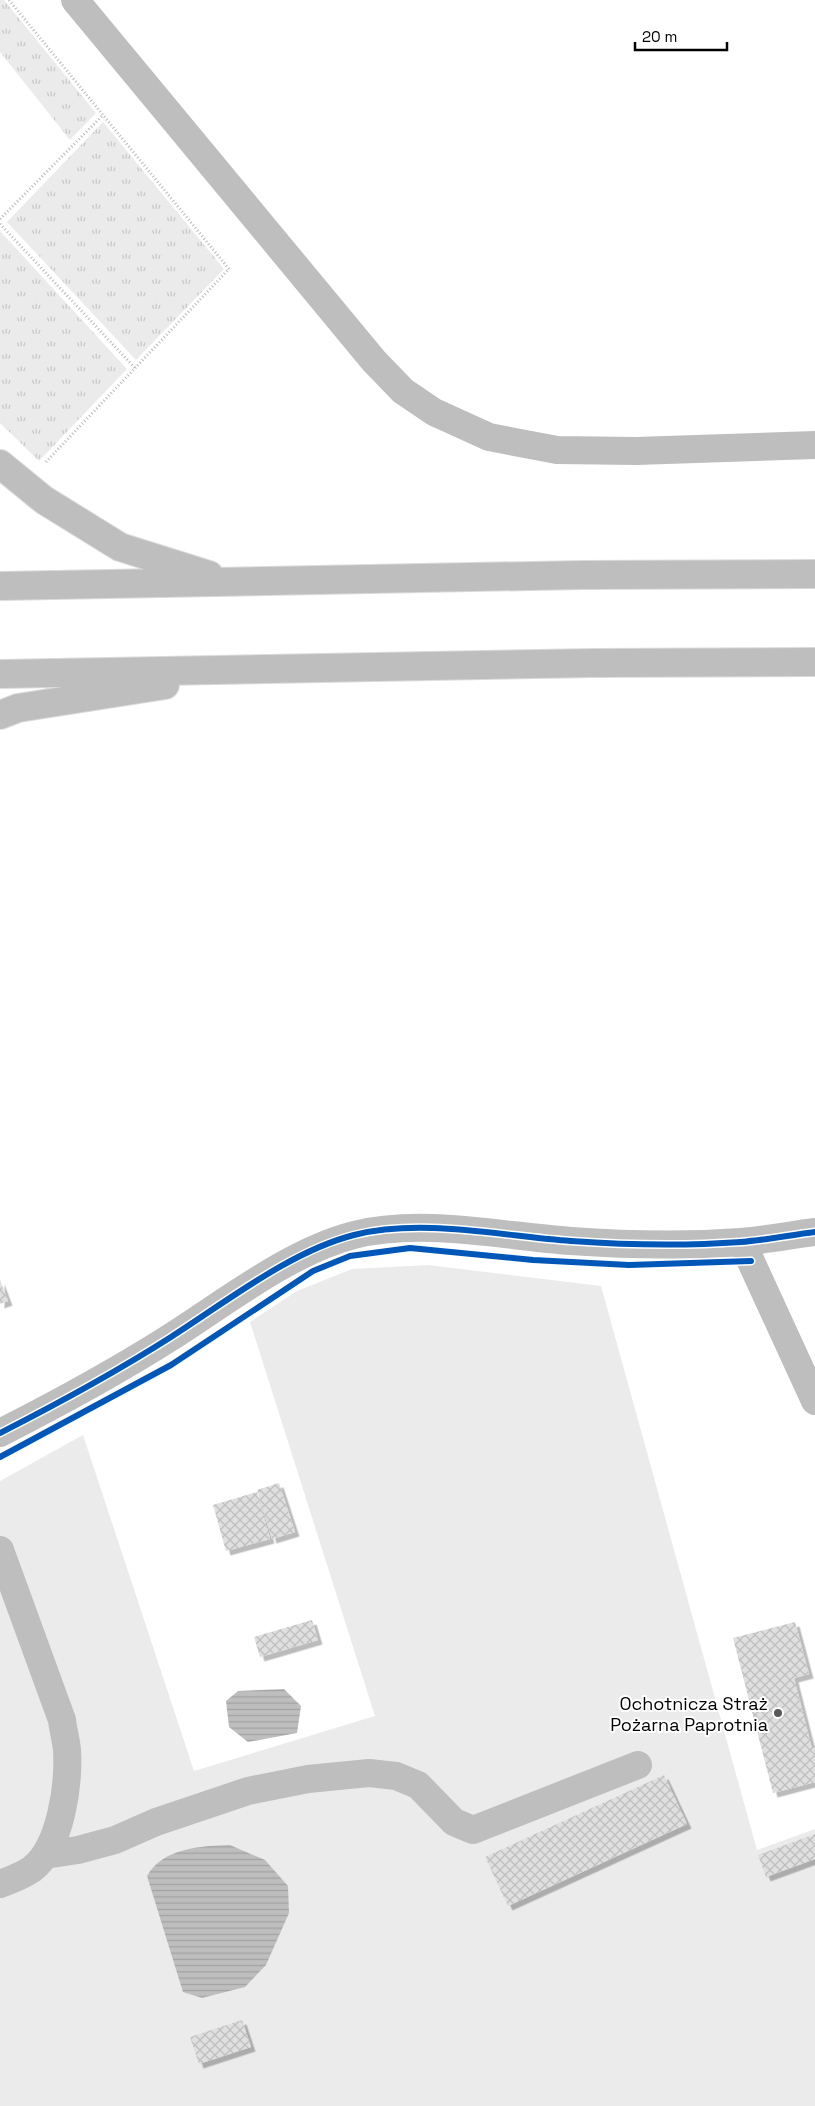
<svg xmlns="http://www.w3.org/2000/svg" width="815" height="2106" viewBox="0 0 815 2106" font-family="'Space Grotesk',sans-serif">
<defs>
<pattern id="grass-tufts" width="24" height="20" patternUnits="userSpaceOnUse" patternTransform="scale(1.25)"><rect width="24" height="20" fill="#ebebeb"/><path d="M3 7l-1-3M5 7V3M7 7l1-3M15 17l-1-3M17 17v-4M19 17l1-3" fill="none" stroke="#c8c8c8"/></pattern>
<pattern id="water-rules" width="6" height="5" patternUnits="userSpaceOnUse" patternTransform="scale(1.25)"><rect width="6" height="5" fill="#bebebe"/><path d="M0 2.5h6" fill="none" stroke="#a2a2a2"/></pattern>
<pattern id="building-cross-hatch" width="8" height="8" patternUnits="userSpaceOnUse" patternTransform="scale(1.25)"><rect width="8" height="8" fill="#dfdfdf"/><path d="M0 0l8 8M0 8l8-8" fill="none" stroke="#bebebe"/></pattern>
<filter id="shadow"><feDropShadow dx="4.5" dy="4.5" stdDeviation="0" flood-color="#0004"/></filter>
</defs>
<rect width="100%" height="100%" fill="#fff"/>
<path fill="url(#grass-tufts)" d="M0,0H4L96,113L70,140L0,52Z
M103,122L224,269L136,360L7,222Z
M0,231L127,369L39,461L0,423Z"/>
<path fill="#ebebeb" d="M428,1265L601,1286L757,1850L815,1829V2106H0V1481L83,1435L194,1771L375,1716L250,1322L297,1291L352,1269Z"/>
<path fill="url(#water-rules)" d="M284,1689L301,1706L297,1733L248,1742L229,1727L226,1701L238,1691Z
M230,1845L265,1860L288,1886L289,1913L266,1965L245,1987L202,1998L183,1992L147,1876C163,1848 200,1846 230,1845Z"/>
<path fill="url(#building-cross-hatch)" filter="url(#shadow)" d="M0,1280L8,1301L0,1304Z
M279,1483L295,1532L272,1539L257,1490Z
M257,1492L270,1539L226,1551L213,1505Z
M312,1620L318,1640L260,1657L254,1637Z
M795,1622L809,1674L794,1678L812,1749L815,1748V1782L773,1793L733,1638Z
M664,1775L687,1824L508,1906L485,1857Z
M815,1834V1859L766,1877L758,1855Z
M242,2020L251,2047L199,2064L190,2037Z"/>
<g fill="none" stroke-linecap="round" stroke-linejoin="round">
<defs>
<path id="highway" d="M0,464L44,500L120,547L209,575
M0,586L582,575L815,574
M0,674L594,663L815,662
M0,715L18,708L165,685"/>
</defs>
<use href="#highway" stroke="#dbdbdb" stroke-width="30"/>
<path stroke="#b9b9b9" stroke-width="3" stroke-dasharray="1 2.5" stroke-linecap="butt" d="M9,0L229,269L45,463
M0,219L103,115
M0,224L135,368"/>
<path stroke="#bebebe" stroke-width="28" d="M75,0L374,361L403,391L434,412L489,437L557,450L636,451L815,445
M742,1242L815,1401
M0,1433C59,1403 116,1372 171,1337C226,1302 291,1251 354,1235C422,1218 501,1236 571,1241C627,1245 685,1246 741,1242C766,1240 791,1235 815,1232
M0,1550L62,1720C63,1729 66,1740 67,1750C69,1784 61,1847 32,1869C22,1876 11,1880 0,1884
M45,1855L78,1850L115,1840L156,1822L248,1791L308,1779L369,1773L396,1776L418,1785L454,1822L473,1830L638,1765"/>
<use href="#highway" stroke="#bebebe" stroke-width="28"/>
<defs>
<path id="cycleway" d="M0,1433C59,1403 116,1372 171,1337C226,1302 291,1251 354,1235C422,1218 501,1236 571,1241C627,1245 685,1246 741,1242C766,1240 791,1235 815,1232
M0,1457L171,1365L313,1271L350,1256L410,1248L533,1260L629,1265L751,1261"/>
</defs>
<use href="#cycleway" stroke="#fff" stroke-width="9"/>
<use href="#cycleway" stroke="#0057b8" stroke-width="6"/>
</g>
<circle fill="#595959" stroke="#fff" stroke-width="2" cx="778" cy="1713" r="5"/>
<g text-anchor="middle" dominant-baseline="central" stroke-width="4" stroke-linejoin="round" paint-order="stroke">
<g font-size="18" fill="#000" stroke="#fff" text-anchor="end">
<text x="768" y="1703">Ochotnicza Straż<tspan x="768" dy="21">Pożarna Paprotnia</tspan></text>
</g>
</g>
<path d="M635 42v8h92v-8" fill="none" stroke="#000000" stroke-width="2.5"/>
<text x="642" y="42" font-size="15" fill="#000000" stroke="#ffffff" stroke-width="4" paint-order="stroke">20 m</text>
</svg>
